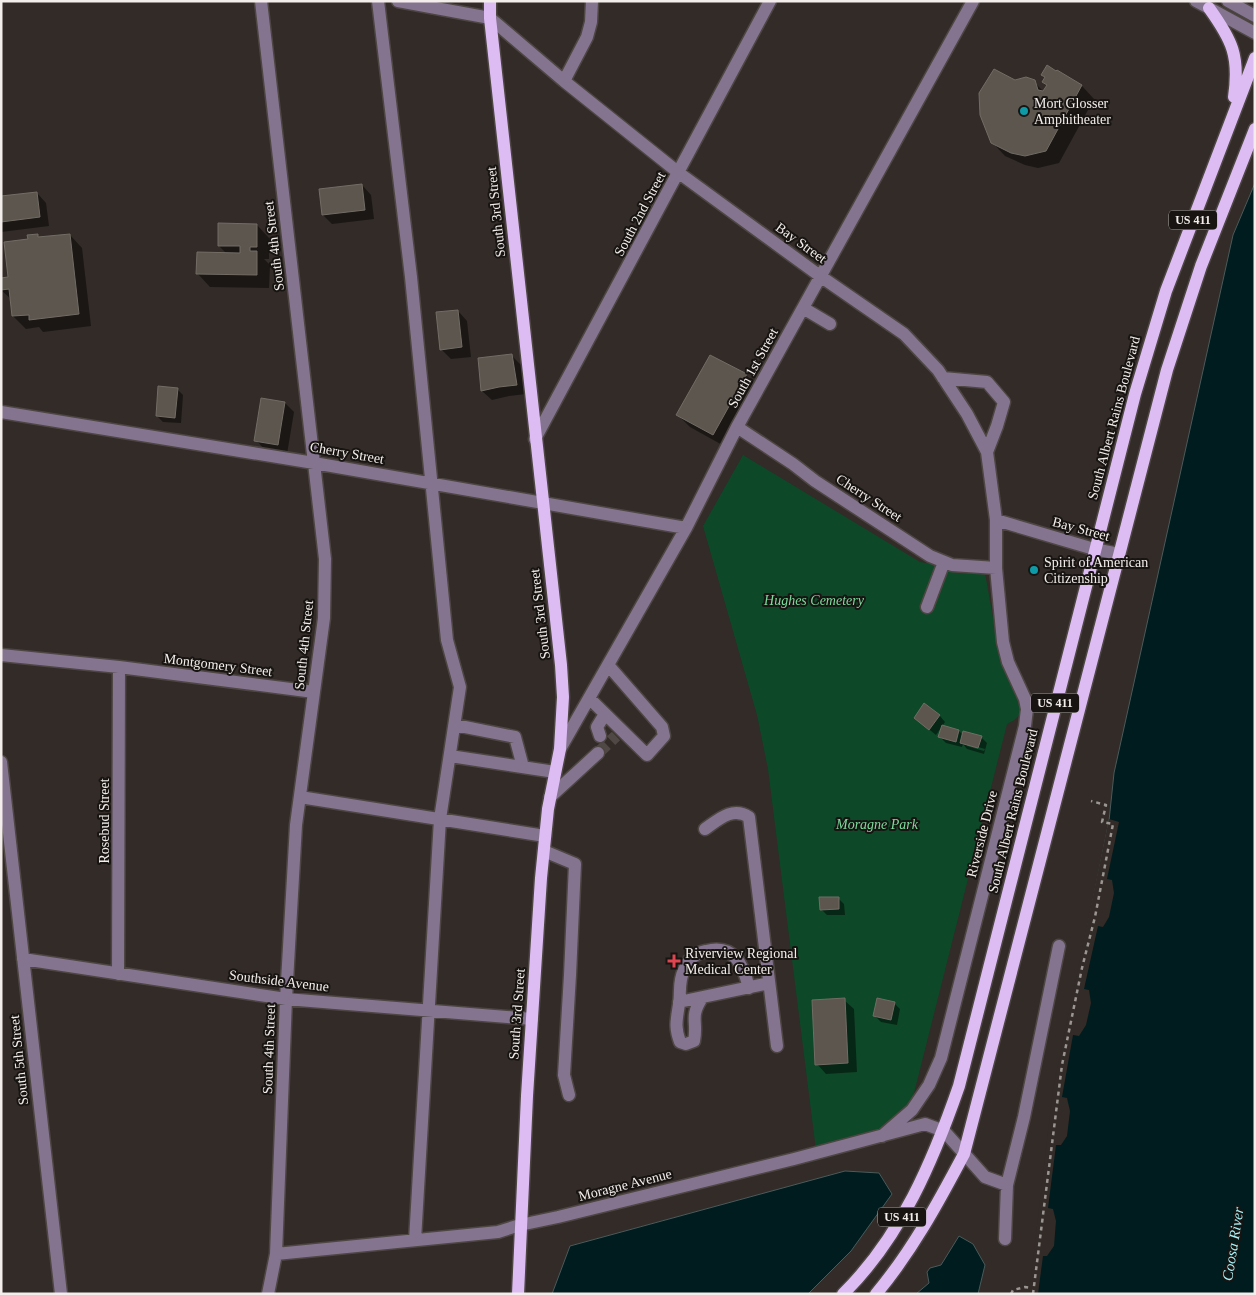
<svg xmlns="http://www.w3.org/2000/svg" width="1256" height="1295" viewBox="0 0 1256 1295" font-family="Georgia,serif">
<rect width="100%" height="100%" fill="#322b27"/>
<path fill="#0d4928" d="M743,455L920,562L985,573L1000,657L1021,706C1020,717 1017,719 1007,724L912,1101L901,1114L873,1135L816,1150L768,769L757,715L703,526Z"/>
<path fill="#001c1e" stroke="#495b5c" d="M1255,183V1294H1031L1055,1088L1109,821L1114,773L1233,235Z
M845,1171L879,1173L892,1194L851,1251L808,1294H552L570,1246Z
M959,1236L973,1244L985,1265L978,1294H916L929,1283L927,1272L930,1268L941,1265Z"/>
<path fill="#322b27" d="M1109,819L1119,822L1107,879L1112,880L1114,893L1109,917L1103,927L1098,926L1084,989L1089,990L1091,1003L1086,1025L1079,1036L1073,1035L1062,1097L1067,1098L1070,1111L1067,1136L1061,1145H1056L1048,1208L1053,1209L1056,1221L1054,1246L1047,1256H1043L1038,1294H1029L1053,1089Z"/>
<path fill="#0007" fill-rule="evenodd" d="M1058,71L1082,86L1094,99L1059,163L1038,168L1025,165L1005,156L992,142L1015,82H1034L1044,92L1048,86L1046,79L1042,75Z
M362,185L371,195L374,219L332,224L323,215Z
M37,193L46,203L49,226L1,232V198Z
M257,225L269,238V259H264L270,265L269,288L210,287L198,274L227,254L219,246Z
M37,235L40,238L70,235L82,248L91,326L43,332L39,327L26,329L13,316L12,300L1,290L10,278L29,240Z
M458,311L467,321L471,357L451,359L441,349Z
M511,355L521,365L526,394L509,396L492,400L482,391Z
M746,375L759,388L726,447L690,427L678,415Z
M177,389L183,395L181,423L163,422L157,416Z
M262,399L285,403L294,412L287,454L265,450L256,440Z
M940,716L945,722L936,735L915,718Z
M959,731L963,735L981,737L987,743L984,754L967,749L963,744L962,747L946,743L940,737ZM967,744L985,749L984,751L967,746Z
M838,898L844,904L845,915H827L821,909Z
M844,1000L854,1009L857,1072L826,1074L817,1064Z
M894,1003L900,1009L897,1025L881,1022L875,1016Z"/>
<path fill="#5c564f" stroke="#726c65" d="M1047,65L1056,71L1057,70L1082,85L1046,151L1025,156L1011,153L991,143L980,115L979,93L994,69L1015,80L1026,77L1035,80L1038,90L1043,91L1047,85L1042,82L1045,77L1041,75Z
M362,184L365,210L322,215L319,189Z
M37,192L40,217L1,222V196Z
M218,223L257,224V247H250V251H257V275L196,274L197,252L240,253V246H218Z
M38,234V237L70,234L79,314L29,320V315L12,316L9,289L1,290V278L8,277L4,242L28,239L27,235Z
M458,310L462,347L440,350L436,312Z
M512,354L517,385L499,387L481,391L478,358Z
M710,355L747,374L713,435L676,415Z
M158,386L178,388L175,418L156,416Z
M261,398L285,402L278,445L254,441Z
M924,703L940,715L929,730L914,718Z
M942,725L959,730L956,742L938,737Z
M963,731L982,736L978,748L960,743Z
M819,897H839V909L820,910Z
M845,998L848,1063L815,1065L812,1000Z
M877,998L895,1002L891,1020L873,1016Z"/>
<g fill="none" stroke-linecap="round" stroke-linejoin="round">
<path stroke="#4f4845" stroke-width="12" stroke-dasharray="12 6" stroke-linecap="butt" d="M598,753L616,736"/>
<defs>
<path id="minor" d="M261,1L325,559L324,618L296,825L286,999L276,1254L268,1294
M378,1L411,277L447,640L460,687L440,819L415,1240
M398,1L490,18L564,81L679,173L820,276L904,334L938,370L967,414L987,452L996,520V568L1003,642L1008,662L1025,699L1027,709L1025,726L941,1058L929,1085L912,1110L882,1136
M1196,1L1255,33
M1228,1L1255,16
M564,81L587,37L591,22L592,1
M803,308L830,324
M943,378L987,382L1004,402L997,426L987,452
M1,412L314,463L686,528
M737,427L793,464L815,481L930,556L952,565L996,568
M535,439L770,1
M996,520L1094,549L1119,554
M927,607L944,562
M1,655L119,667L314,692
M589,698L647,755L664,736L662,727L608,665
M455,725L515,737L523,767
M600,736L597,727L605,714
M560,749L686,528L737,427L973,1
M450,756L555,772
M1,762L61,1294
M300,797L545,836
M550,797L598,753
M705,829C718,820 732,806 749,817L777,1046
M544,851L575,864L570,975L564,1075L569,1095
M23,959L286,999L532,1019
M118,974L119,667
M702,998C689,1018 698,1021 694,1041L686,1044L680,1042C674,1026 677,1019 679,1004C681,992 678,982 684,970C688,959 695,953 706,951C734,944 743,964 749,988
M679,1002L769,983
M1005,1239L1007,1185
M276,1254L498,1232L520,1225L558,1217L794,1159L925,1124L944,1131L985,1177L1007,1185L1024,1117L1059,946"/>
<path id="major" d="M490,1V18L561,665L563,697L560,749L548,809L541,878L527,1096L518,1294
M1209,8C1232,40 1240,56 1234,97
M843,1294C901,1237 933,1161 959,1086L1135,394L1166,291L1255,58
M876,1294C912,1251 938,1203 964,1154L1167,370L1201,266L1255,129"/>
</defs>
<use href="#minor" stroke="#4d4643" stroke-width="15"/>
<use href="#major" stroke="#4d4643" stroke-width="15"/>
<path stroke="#9c9693" stroke-width="2.5" stroke-dasharray="4 4" stroke-linecap="butt" d="M1011,1294L1013,1290L1025,1287L1032,1288
M1033,1294L1062,1065L1082,968L1095,917L1113,824L1102,822L1106,805L1091,801"/>
<use href="#minor" stroke="#84748f" stroke-width="12"/>
<use href="#major" stroke="#dcbcf3" stroke-width="12"/>
</g>
<g fill="#0f9aa8" stroke="#171412" stroke-width="2">
<circle cx="1024" cy="111" r="5"/>
<circle cx="1034" cy="570" r="5"/>
</g>
<path fill="#e0444e" stroke="#171412" stroke-width="2" d="M671.5 953.5h5v5h5v5h-5v5h-5v-5h-5v-5h5z"/>
<g text-anchor="middle" dominant-baseline="central" stroke-width="4" stroke-linejoin="round" paint-order="stroke">
<g fill="#171412" stroke="#b1adab" stroke-width="1">
<rect x="1169" y="210.5" width="48" height="19" rx="4"/>
<rect x="1031" y="693.5" width="48" height="19" rx="4"/>
<rect x="878" y="1207.5" width="48" height="19" rx="4"/>
</g>
<g font-size="12" font-weight="bold" fill="#f3eeec">
<text x="1193" y="220">US 411</text>
<text x="1055" y="703">US 411</text>
<text x="902" y="1217">US 411</text>
</g>
<g font-size="14" fill="#f3eeec" stroke="#171412" text-anchor="start">
<text x="1034" y="103">Mort Glosser<tspan x="1034" dy="16">Amphitheater</tspan></text>
<text x="1044" y="562">Spirit of American<tspan x="1044" dy="16">Citizenship</tspan></text>
<text x="685" y="953">Riverview Regional<tspan x="685" dy="16">Medical Center</tspan></text>
</g>
<g font-size="14" fill="#f3eeec" stroke="#171412">
<text transform="translate(496 212) rotate(-96)">South 3rd Street</text>
<text transform="translate(640 214) rotate(-62)">South 2nd Street</text>
<text transform="translate(801 243) rotate(36)">Bay Street</text>
<text transform="translate(274 246) rotate(-97)">South 4th Street</text>
<text transform="translate(753 368) rotate(-61)">South 1st Street</text>
<text transform="translate(1114 418) rotate(-75)">South Albert Rains Boulevard</text>
<text transform="translate(347 453) rotate(10)">Cherry Street</text>
<text transform="translate(869 498) rotate(33)">Cherry Street</text>
<text transform="translate(1081 529) rotate(15)">Bay Street</text>
<text transform="translate(540 614) rotate(-97)">South 3rd Street</text>
<text transform="translate(304 645) rotate(-84)">South 4th Street</text>
<text transform="translate(218 665) rotate(7)">Montgomery Street</text>
<text transform="translate(1013 811) rotate(-76)">South Albert Rains Boulevard</text>
<text transform="translate(104 821) rotate(-90)">Rosebud Street</text>
<text transform="translate(982 834) rotate(-76)">Riverside Drive</text>
<text transform="translate(279 981) rotate(7)">Southside Avenue</text>
<text transform="translate(517 1014) rotate(-86)">South 3rd Street</text>
<text transform="translate(269 1049) rotate(-88)">South 4th Street</text>
<text transform="translate(19 1060) rotate(-96)">South 5th Street</text>
<text transform="translate(625 1185) rotate(-14)">Moragne Avenue</text>
</g>
<g font-size="14" font-style="italic" fill="#7cdc9e" stroke="#171412">
<text x="814" y="600">Hughes Cemetery</text>
<text x="877" y="824">Moragne Park</text>
</g>
<g font-size="15" font-style="italic" fill="#a6f3f9" stroke="#171412">
<text transform="translate(1233 1244) rotate(-81)">Coosa River</text>
</g>
</g>
<rect width="1256" height="1295" fill="none" stroke="#f3eeec" stroke-width="5"/>
</svg>
